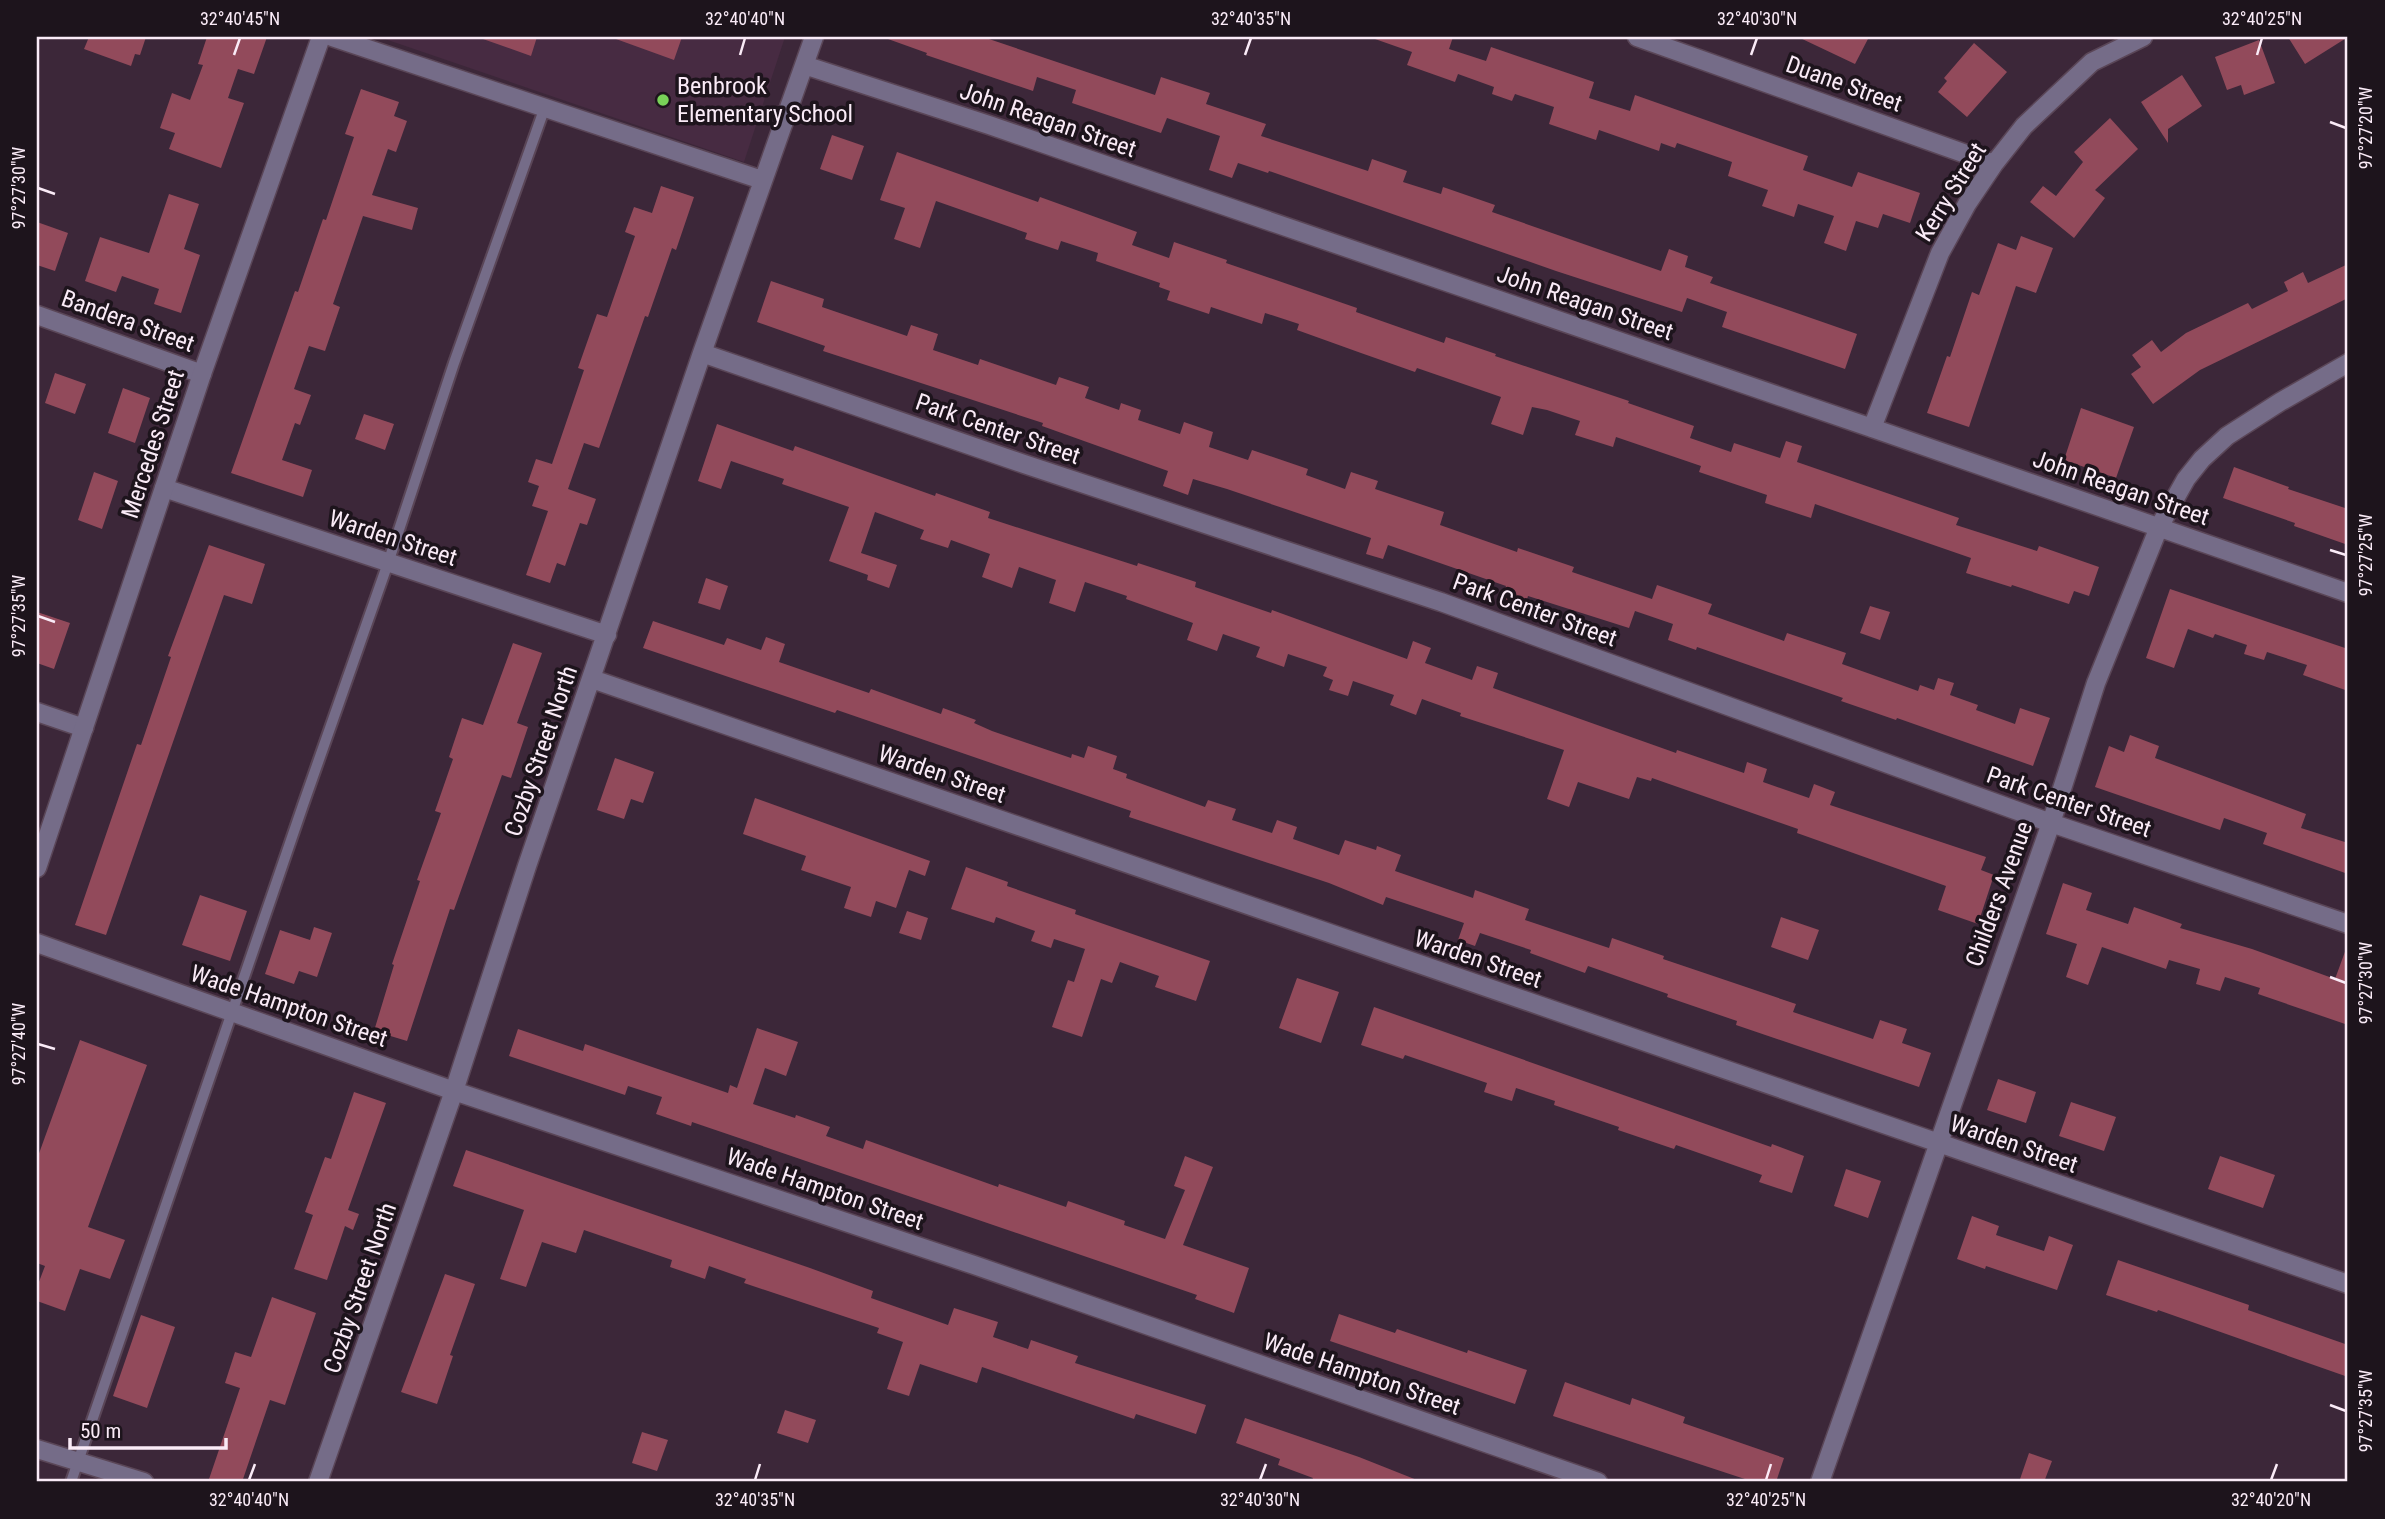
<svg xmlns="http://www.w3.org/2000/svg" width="2385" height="1519" viewBox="0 0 2385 1519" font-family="'Roboto Condensed',sans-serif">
<rect width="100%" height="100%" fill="#3c2739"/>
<path fill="#472b42" d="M379,37H785L744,162Z"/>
<path fill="#924a5b" d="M89,37H146L140,55L135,54L131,66L84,49Z
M207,37H267L254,74L238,69L228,98L244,103L221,168L169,149L175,133L160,128L172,93L190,100L203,65L198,64Z
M484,37H537L531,56L483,39Z
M616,37H682L674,60L616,39Z
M889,37H983L1155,95L1161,77L1210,93L1206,104L1266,124L1261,136L1368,171L1372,159L1407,171L1403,182L1441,194L1443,187L1495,205L1492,212L1661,271L1669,249L1688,256L1685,267L1713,277L1710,283L1857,334L1845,369L1722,327L1727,312L1687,298L1682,312L1556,271L1269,171L1268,173L1238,163L1232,178L1209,170L1220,136L1167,118L1161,133L1072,103L1076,90L1037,77L1033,91L926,55L927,53L888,39Z
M1375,37H1453L1449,49L1486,61L1491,47L1594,82L1589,98L1630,111L1635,95L1808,156L1803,170L1852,187L1858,172L1920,193L1910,223L1883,214L1878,228L1856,221L1846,251L1824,243L1834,216L1798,204L1794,217L1762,206L1768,190L1728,176L1732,162L1677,143L1675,148L1661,143L1659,151L1599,130L1596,140L1549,124L1554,107L1515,94L1512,101L1492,94L1494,87L1458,74L1455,82L1407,65L1412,52L1375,39Z
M1798,37H1869L1855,64Z
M2288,37H2348L2305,64Z
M2259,40L2275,83L2244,95L2241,85L2227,90L2215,57Z
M1974,43L2007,72L1967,117L1938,92L1947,81L1944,78Z
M2182,75L2202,106L2168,129V143L2141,102Z
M361,89L399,102L394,116L407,121L396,152L388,149L372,195L418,208L412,230L363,216L333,304L340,307L325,351L309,346L294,389L311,395L300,425L295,423L282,460L312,470L303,497L231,473L295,291L298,292L323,219L326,220L354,137L345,134Z
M2110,118L2138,149L2095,190L2105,198L2074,238L2030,202L2043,186L2056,196L2083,162L2074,152Z
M832,135L864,146L852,180L820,169Z
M897,152L1038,202L1040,197L1137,232L1132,245L1169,258L1174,242L1227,260L1226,263L1357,308L1356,312L1444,343L1446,337L1496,354L1495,356L1629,401L1628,403L1694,426L1690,438L1731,452L1734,443L1780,458L1786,441L1802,446L1797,462L1959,518L1956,525L2037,551L2039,546L2099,567L2089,596L2074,591L2069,604L2012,585L2011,587L1966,573L1971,558L1815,504L1811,518L1765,503L1767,495L1699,472L1701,466L1616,437L1613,447L1575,435L1580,421L1547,410L1532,407L1523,435L1491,424L1501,397L1417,368L1415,372L1361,353L1297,330L1299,324L1265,313L1262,324L1211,307L1209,314L1167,300L1170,291L1159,287L1160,283L1096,261L1098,253L1061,241L1058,250L1025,239L1027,233L936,201L920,248L894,239L905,208L880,200Z
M661,186L694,197L676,250L672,248L648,317L645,316L599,448L584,443L568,489L596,499L587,525L580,523L565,566L557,563L550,583L526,575L548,511L532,506L539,486L528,482L536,459L552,464L584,370L578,368L597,314L607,317L635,236L625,232L634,207L652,213Z
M169,194L199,204L184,249L200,255L181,313L154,304L159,289L122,276L116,292L85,281L100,237L149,253Z
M37,222L68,233L55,271L37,265Z
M2021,236L2053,248L2036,293L2016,286L1969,427L1927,413L1947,356L1950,357L1972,292L1979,295L1998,243L2016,250Z
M2348,264V298L2200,370L2153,404L2131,374L2141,367L2132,355L2152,340L2161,352L2186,333L2248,303L2252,309L2288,291L2284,282L2303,272L2308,283Z
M771,281L824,299L822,307L907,336L911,325L938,334L933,350L978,365L980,359L1056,385L1059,377L1089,387L1085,398L1119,410L1121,403L1141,410L1138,420L1180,434L1184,422L1213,432L1209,447L1248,460L1252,450L1308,469L1306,475L1345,489L1351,472L1378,481L1375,489L1444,512L1440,525L1517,552L1518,548L1574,567L1572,572L1652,599L1657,585L1712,604L1708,614L1784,641L1787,633L1846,653L1842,664L1918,691L1920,685L1934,690L1938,678L1954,683L1950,695L1978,705L1976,710L2015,724L2020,708L2050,718L2033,766L1897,718L1896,720L1841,701L1843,698L1697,647L1696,650L1668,640L1673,624L1635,611L1629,628L1528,596L1524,610L1500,602L1506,586L1388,545L1383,559L1366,554L1371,538L1227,489L1193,479L1188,495L1163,486L1168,471L1042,426L1043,423L823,351L825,346L757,322Z
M55,373L86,384L75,414L45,403Z
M123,388L150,398L135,443L108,433Z
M2081,408L2134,427L2116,478L2064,460Z
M364,414L394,424L385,450L355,439Z
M717,424L793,451L795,446L935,496L936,493L990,512L988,518L1137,566L1138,563L1196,582L1195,587L1271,613L1272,610L1407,659L1413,641L1431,648L1425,663L1472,680L1477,666L1498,673L1493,688L1676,753L1677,750L1744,773L1747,762L1767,769L1763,782L1809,798L1814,784L1835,792L1830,805L1986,857L1981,870L1994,875L1978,924L1938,910L1946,886L1797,833L1798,829L1652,778L1651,781L1637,777L1629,799L1578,782L1569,807L1547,799L1564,750L1460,716L1461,713L1422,699L1416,715L1390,705L1394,695L1353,681L1348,696L1329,690L1333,680L1323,676L1327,667L1288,654L1284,667L1256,657L1260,647L1223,634L1217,651L1187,640L1193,623L1126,599L1127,596L1085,582L1075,612L1049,603L1056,580L1019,567L1012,588L982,577L990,554L951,540L948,548L920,539L924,530L875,512L861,553L897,565L889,588L867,580L868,575L829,561L849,507L782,484L784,479L731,461L721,489L698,481Z
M2234,467L2289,487L2288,489L2348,509V545L2294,526L2295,523L2223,498Z
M94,472L118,481L102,529L78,520Z
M209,545L265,564L252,604L224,595L106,935L75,925L137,744L141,745L171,657L168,656Z
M706,578L728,586L720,610L698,603Z
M2170,589L2348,649V691L2303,675L2307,665L2267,652L2264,660L2244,654L2247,645L2215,634L2213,638L2188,629L2174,668L2146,658Z
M1870,606L1890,612L1880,640L1860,633Z
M37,612L70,623L54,669L37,663Z
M653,621L724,645L727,638L761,650L766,637L785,644L779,662L869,693L871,689L941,714L943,708L976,720L974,723L992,731L1071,758L1072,754L1084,758L1088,746L1117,756L1113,769L1127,774L1126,778L1205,807L1208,800L1236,809L1232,820L1272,833L1277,820L1297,827L1293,839L1339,855L1345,840L1376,850L1377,846L1401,855L1395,871L1473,898L1475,890L1529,909L1525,920L1609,948L1612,938L1664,956L1663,959L1796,1004L1793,1012L1873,1039L1880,1020L1907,1029L1902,1043L1931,1053L1919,1087L1736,1025L1737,1021L1667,997L1668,994L1588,966L1585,973L1530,953L1531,950L1480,933L1475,946L1458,940L1464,923L1386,897L1383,905L1329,883L1129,817L1131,811L837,710L835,713L643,648Z
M513,643L542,653L517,723L528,727L511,778L502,775L454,910L450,909L407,1041L374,1031L394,965L392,964L420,881L417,880L441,813L435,811L453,759L449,757L462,718L483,725Z
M2130,735L2159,746L2155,758L2306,814L2301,828L2348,843V874L2263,844L2267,833L2224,818L2220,830L2095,787L2109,746L2124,752Z
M615,758L654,772L643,803L631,799L624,819L597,810Z
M755,798L930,861L925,876L909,870L896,908L876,901L871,917L844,908L851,887L801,870L806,856L743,834Z
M966,867L1008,882L1007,886L1076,910L1075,914L1210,961L1196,1001L1155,987L1159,976L1120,962L1112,983L1101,979L1082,1037L1052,1027L1068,980L1074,982L1085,949L1054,939L1051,948L1031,941L1035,931L996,917L994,923L951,909Z
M2063,883L2092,893L2086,910L2128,924L2134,907L2182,924L2180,928L2252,949L2335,979L2346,949L2348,950V1025L2258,994L2260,988L2225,977L2220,991L2196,984L2200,969L2169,960L2166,969L2102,947L2088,985L2066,977L2077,944L2046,934Z
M200,895L247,911L230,961L182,945Z
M907,911L928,918L921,940L899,933Z
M1781,917L1819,930L1808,960L1771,947Z
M314,927L332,933L317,977L299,971L294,984L265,974L280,930L310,940Z
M1297,978L1339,992L1321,1043L1279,1028Z
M1374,1007L1771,1147L1772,1144L1804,1156L1792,1193L1759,1182L1762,1175L1676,1145L1674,1149L1618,1130L1619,1127L1554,1105L1555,1101L1516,1088L1512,1101L1484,1092L1487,1083L1405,1055L1403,1059L1361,1045Z
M757,1028L798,1042L786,1076L765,1068L753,1104L795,1118L796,1115L830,1127L826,1136L863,1149L866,1140L998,1187L999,1184L1066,1207L1068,1201L1125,1221L1124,1225L1165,1239L1185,1190L1174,1186L1185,1156L1213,1167L1183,1245L1249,1268L1234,1313L1195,1299L1197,1295L1116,1267L692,1122L691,1126L656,1114L662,1097L628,1086L625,1095L509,1056L518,1029L583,1051L585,1044L728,1093L730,1085L737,1088Z
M80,1040L147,1065L88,1227L125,1240L110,1279L80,1269L65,1311L37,1301V1287L45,1266L37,1263V1159Z
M1998,1079L2036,1092L2026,1123L1987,1110Z
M354,1092L386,1103L348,1210L359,1214L353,1230L345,1226L327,1280L294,1269L313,1215L305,1212L325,1157L331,1159Z
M2071,1102L2116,1117L2104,1151L2059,1136Z
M466,1150L810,1268L873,1291L871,1298L948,1325L954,1308L998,1322L993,1337L1028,1349L1031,1340L1078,1356L1075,1363L1206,1405L1196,1434L1136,1414L1134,1419L982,1367L977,1383L920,1364L909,1396L887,1389L903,1342L877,1333L879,1328L744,1283L746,1279L709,1266L705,1279L670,1267L672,1260L584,1230L576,1253L542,1242L526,1287L500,1279L524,1210L453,1186Z
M2220,1156L2275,1175L2263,1208L2208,1189Z
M1846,1169L1881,1181L1868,1218L1834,1206Z
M1972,1216L1999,1226L1996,1235L2044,1251L2049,1236L2073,1245L2057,1290L1986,1266L1985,1269L1957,1259Z
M2118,1260L2249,1305L2248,1310L2348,1345V1377L2158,1310L2157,1312L2106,1295Z
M445,1274L475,1284L450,1355L453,1356L437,1404L401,1392Z
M272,1297L316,1313L285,1405L270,1400L242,1482H208L240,1388L225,1383L235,1352L251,1357Z
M1339,1314L1395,1333L1397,1329L1467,1353L1468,1350L1527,1370L1515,1404L1330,1341Z
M141,1315L175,1327L147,1408L113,1396Z
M1565,1382L1630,1405L1632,1398L1685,1417L1683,1423L1784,1458L1776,1482H1754L1553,1416Z
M785,1410L816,1420L808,1443L777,1433Z
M1245,1418L1359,1457L1422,1482H1311L1313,1478L1278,1465L1280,1459L1236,1443Z
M642,1432L668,1440L657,1471L632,1463Z
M2029,1453L2052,1461L2044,1482H2019Z"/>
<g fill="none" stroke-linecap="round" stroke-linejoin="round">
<defs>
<path id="service" d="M71,1482L303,805L388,563L454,363L545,107"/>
<path id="minor" d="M332,37L762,180
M1637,37L1994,164
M804,65L989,125L1872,428L2348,593
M37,315L202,374
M702,353L1024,464L1441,602L2051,823L2348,924
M1872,428L1940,253L1967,204L1994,164L2024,126L2092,62L2143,37
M164,488L607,635
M592,679L2348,1284
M37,712L84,728
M37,943L454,1091L974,1265L1598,1482
M37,1449L144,1482
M318,1482L454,1091L527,866L702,353L814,37
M1820,1482L2051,823L2096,683L2159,527L2186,479L2202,459L2227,436L2280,402L2348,363"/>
<path id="tertiary" d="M37,868L202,374L321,37"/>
</defs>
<use href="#service" stroke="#5a4657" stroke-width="14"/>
<use href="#minor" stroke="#5a4657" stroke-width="21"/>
<use href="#tertiary" stroke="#5a4657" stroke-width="21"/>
<use href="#service" stroke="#756c88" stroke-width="10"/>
<use href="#minor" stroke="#756c88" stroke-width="18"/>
<use href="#tertiary" stroke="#756c88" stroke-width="18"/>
</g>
<path fill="none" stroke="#faebf7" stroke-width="2.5" d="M234,55L240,38M740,55L745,38M1245,55L1251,38M1751,55L1757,38M2257,55L2262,38M2330,122L2346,128M38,188L55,194M2330,550L2346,555M38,616L55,622M2330,977L2346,983M38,1044L55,1049M2330,1405L2346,1411M249,1480L255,1464M755,1480L760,1464M1260,1480L1266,1464M1766,1480L1771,1464M2271,1480L2277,1464"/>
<circle fill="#79d158" stroke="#1d141c" stroke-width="2.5" cx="663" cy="100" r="7"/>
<g text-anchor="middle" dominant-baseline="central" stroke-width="7" stroke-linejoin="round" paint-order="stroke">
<g font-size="24" fill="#faebf7" stroke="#1d141c">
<text transform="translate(1844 84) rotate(20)">Duane Street</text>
<text transform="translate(1048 120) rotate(19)">John Reagan Street</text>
<text transform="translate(1951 192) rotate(-58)">Kerry Street</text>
<text transform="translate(1585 303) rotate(19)">John Reagan Street</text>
<text transform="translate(128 321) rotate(20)">Bandera Street</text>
<text transform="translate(998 429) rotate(19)">Park Center Street</text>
<text transform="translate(153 444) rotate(-72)">Mercedes Street</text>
<text transform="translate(2121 488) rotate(19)">John Reagan Street</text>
<text transform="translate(393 538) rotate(18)">Warden Street</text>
<text transform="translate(1535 610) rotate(20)">Park Center Street</text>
<text transform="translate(541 751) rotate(-71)">Cozby Street North</text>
<text transform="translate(942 774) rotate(19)">Warden Street</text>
<text transform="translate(2069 802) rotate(19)">Park Center Street</text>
<text transform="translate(1999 894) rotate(-70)">Childers Avenue</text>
<text transform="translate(1478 959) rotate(19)">Warden Street</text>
<text transform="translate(289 1006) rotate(19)">Wade Hampton Street</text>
<text transform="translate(2014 1144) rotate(19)">Warden Street</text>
<text transform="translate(825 1189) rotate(19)">Wade Hampton Street</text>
<text transform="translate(360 1288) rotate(-71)">Cozby Street North</text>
<text transform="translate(1362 1374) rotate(19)">Wade Hampton Street</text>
</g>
<g font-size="24" fill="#faebf7" stroke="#1d141c" text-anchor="start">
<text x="677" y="86">Benbrook<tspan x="677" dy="28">Elementary School</tspan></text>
</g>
</g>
<rect width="2385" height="1519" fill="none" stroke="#1d141c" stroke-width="77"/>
<path d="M70 1438v10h156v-10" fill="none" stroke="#faebf7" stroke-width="3.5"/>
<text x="80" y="1438" font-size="21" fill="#faebf7" stroke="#1d141c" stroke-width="5" paint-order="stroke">50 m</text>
<rect x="38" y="38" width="2308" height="1442" fill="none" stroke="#faebf7" stroke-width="2.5"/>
<g font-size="18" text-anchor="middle" fill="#faebf7">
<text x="240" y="25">32°40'45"N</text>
<text x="745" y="25">32°40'40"N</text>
<text x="1251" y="25">32°40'35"N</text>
<text x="1757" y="25">32°40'30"N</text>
<text x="2262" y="25">32°40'25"N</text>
<text transform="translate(2366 128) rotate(-90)" y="6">97°27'20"W</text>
<text transform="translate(19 188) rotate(-90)" y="6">97°27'30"W</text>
<text transform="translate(2366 555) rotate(-90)" y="6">97°27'25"W</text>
<text transform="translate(19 616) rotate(-90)" y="6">97°27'35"W</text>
<text transform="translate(2366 983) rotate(-90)" y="6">97°27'30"W</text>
<text transform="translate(19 1044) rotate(-90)" y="6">97°27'40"W</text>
<text transform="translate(2366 1411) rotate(-90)" y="6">97°27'35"W</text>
<text x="249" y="1506">32°40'40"N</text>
<text x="755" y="1506">32°40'35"N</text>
<text x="1260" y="1506">32°40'30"N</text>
<text x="1766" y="1506">32°40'25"N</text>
<text x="2271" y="1506">32°40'20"N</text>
</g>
</svg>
